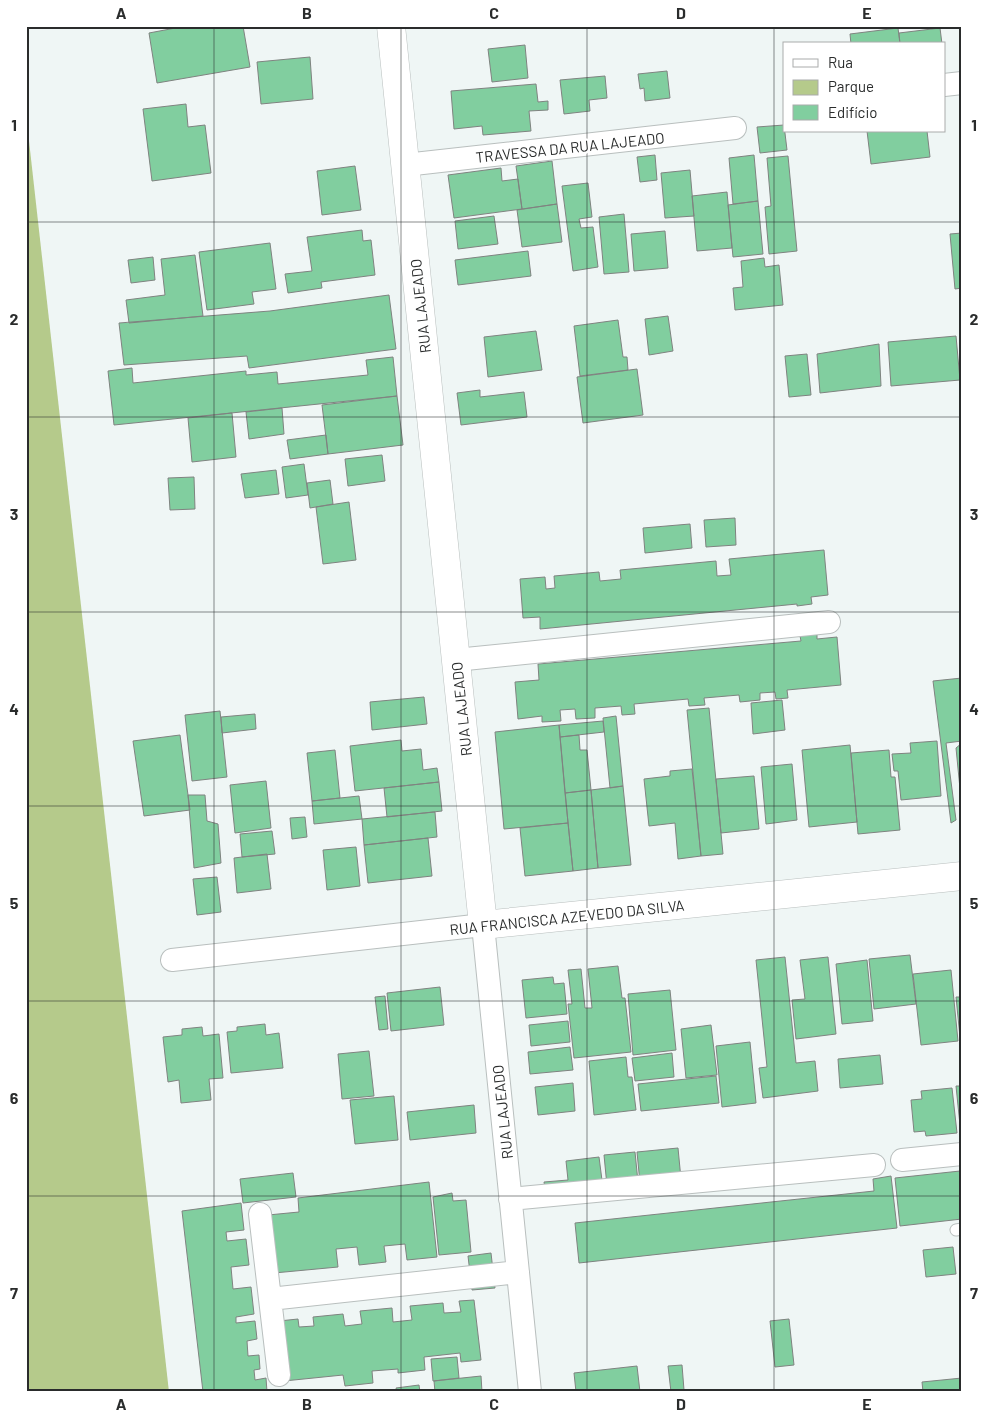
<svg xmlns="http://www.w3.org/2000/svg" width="988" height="1418" viewBox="0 0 988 1418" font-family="Barlow,sans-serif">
<rect width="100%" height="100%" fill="#eff6f5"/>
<path fill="#b5ca8b" d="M26,114L169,1392H26Z"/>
<path fill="#81ce9f" stroke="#7f8380" d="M186,26H243L250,67L157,83L149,33Z
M898,28L900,44H851L850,34Z
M940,28L942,44H900L899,33Z
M525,45L528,78L492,82L488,49Z
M310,57L313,99L261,104L257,62Z
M667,71L670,98L645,101L644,88L640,89L638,74Z
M605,76L607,98L589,100L590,111L564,114L560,80Z
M536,84L538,102L548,101V110L529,111L531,131L483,135L482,126L454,129L451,91Z
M186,104L188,127L205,125L211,173L152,181L143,109Z
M784,125L787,150L760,153L757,127Z
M867,131H927L930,157L871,164Z
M655,155L657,180L640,182L637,157Z
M754,155L758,201L733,204L729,158Z
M788,156L797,251L769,254L765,207L771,206L767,158Z
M552,161L557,204L522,209L516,166Z
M355,166L361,210L322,215L317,171Z
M501,168L502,181L518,179L522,209L454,218L448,175Z
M690,170L694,216L665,218L661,173Z
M588,183L592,217L579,219L581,228L593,227L598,267L573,271L562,186Z
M727,192L732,248L697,251L692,196Z
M758,201L763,254L733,257L728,205Z
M557,204L562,242L522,247L517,210Z
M624,214L629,272L604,274L599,217Z
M494,216L498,244L458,249L455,221Z
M362,230L363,241L371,240L375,275L321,282L322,288L288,293L285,274L312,271L307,237Z
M665,231L668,268L634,271L631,234Z
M962,233V288L955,289L950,234Z
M270,243L276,289L252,292L254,304L207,310L199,252Z
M528,251L531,276L458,285L455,260Z
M195,255L203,316L129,323L126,300L165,295L161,259Z
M153,257L155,280L131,283L128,260Z
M764,258L765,267L779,265L783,305L735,310L733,288L743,287L741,261Z
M389,295L396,349L249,368L247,356L124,365L119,323L270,311Z
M668,316L673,351L649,355L645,319Z
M618,320L623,357H627L628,370L580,376L574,326Z
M536,331L542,370L488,377L484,337Z
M956,336L960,380L891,386L888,342Z
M879,344L881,386L820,393L817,354Z
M807,354L811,395L789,397L785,356Z
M393,357L397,396L114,425L108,371L132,368L133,383L246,371V375L277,372L278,384L368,375L366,360Z
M637,369L643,415L583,423L577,377Z
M480,390V397L524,392L527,417L461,425L457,393Z
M397,396L403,445L328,454L322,405Z
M282,408L284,434L249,439L246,412Z
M232,413L236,457L192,462L188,418Z
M326,435L328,454L290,459L287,440Z
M382,455L385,481L348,486L345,459Z
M304,464L308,495L286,498L282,467Z
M276,470L279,494L245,498L241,474Z
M194,477L195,509L170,510L168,478Z
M330,480L333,504L310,508L307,483Z
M349,502L356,560L323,564L316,507Z
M735,518L736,545L706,547L704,520Z
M690,524L692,548L645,553L643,528Z
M824,550L828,595L811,597L812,604L797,606V604L540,629V617L523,618L520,579L545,577L546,589L555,588L554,576L599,572L600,581L621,579L620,570L716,561L717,576L731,575L729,559Z
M817,634V639L837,637L841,685L787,690L788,698L776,699L775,692L760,693V700L740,702L739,695L704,698L705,705L689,706L688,699L634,704L635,714L622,715L621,706L595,708V718L576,719L575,709L560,710L561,721L542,722V716L518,719L515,682L539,680L538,664L801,641L800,636Z
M962,678V741L946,743L956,820L951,823L933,681Z
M424,697L427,724L372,730L370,702Z
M782,700L785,730L753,734L751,703Z
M709,708L723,854L701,856L687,710Z
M220,711L227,777L192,781L185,715Z
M255,714L256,729L222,733L221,717Z
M616,716L623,786L610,788L603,718Z
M603,721L604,732L560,737L559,725Z
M559,725L568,823L504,829L495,732Z
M180,735L190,810L144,816L133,741Z
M579,735L580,750H587L591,790L565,793L560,737Z
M401,740L402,751L421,749L423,770L437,768L439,782L355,791L350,746Z
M937,741L941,796L901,800L898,771H894L892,754L911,753L910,743Z
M962,743V809L956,748Z
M850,745L857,822L809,827L802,750Z
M335,750L340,798L312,801L307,753Z
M889,750L891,777H895L900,830L858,834L851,753Z
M792,764L797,820L766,824L761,767Z
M692,769L701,856L678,859L675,823L649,826L644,779L670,776V771Z
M754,776L759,829L721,833L716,779Z
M266,781L271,828L235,833L230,785Z
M439,782L442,811L387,817L384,788Z
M623,786L631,865L598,868L591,790Z
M591,790L598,868L573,871L565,793Z
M188,795H205L207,821L218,824L221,863L194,868Z
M359,796L362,819L314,824L312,801Z
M435,812L437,837L364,845L362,819Z
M305,817L307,837L292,839L290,818Z
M568,823L573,871L525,876L520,828Z
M272,831L275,854L242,857L240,834Z
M428,838L432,876L368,883L364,845Z
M356,847L360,886L327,890L323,850Z
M267,854L271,889L237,893L234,858Z
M217,877L221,912L197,915L193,879Z
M910,955L916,1004L874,1009L869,959Z
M785,957L796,1063L815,1061L818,1091L763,1098L759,1068L767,1067L756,960Z
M828,957L836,1034L796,1039L792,1000L805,999L800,960Z
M867,960L873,1021L842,1024L836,964Z
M618,966L622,998H625L631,1052L574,1058L568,1004H572L568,970L581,969L585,1008H592L588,969Z
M951,970L958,1041L921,1045L913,974Z
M553,977L554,984L564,983L567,1014L526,1018L522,980Z
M440,987L444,1025L391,1031L387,993Z
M670,990L676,1050L633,1055L628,994Z
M385,996L388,1029L379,1030L375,997Z
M956,997H962V1037H960Z
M568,1021L570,1042L531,1046L529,1025Z
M265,1024L266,1035L279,1033L283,1068L231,1073L227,1032L237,1031V1027Z
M711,1025L717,1075L686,1078L681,1029Z
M202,1027L203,1036L219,1034L223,1078L209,1079L211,1100L181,1103L179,1080L168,1082L163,1037L182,1035V1029Z
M750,1042L756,1103L722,1107L716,1046Z
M570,1047L573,1070L530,1074L528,1052Z
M369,1051L374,1096L342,1099L338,1054Z
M672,1053L674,1077L635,1081L632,1058Z
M880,1055L883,1084L840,1088L838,1059Z
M626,1057L628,1077H632L636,1110L594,1115L589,1061Z
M716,1076L719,1103L641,1111L638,1084Z
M573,1083L575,1111L538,1115L535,1087Z
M956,1086H962V1135H961Z
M952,1088L957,1133L926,1136L925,1131L914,1132L911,1100L922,1099L921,1091Z
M394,1096L398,1140L355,1144L350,1100Z
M474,1105L476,1133L410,1140L407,1112Z
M678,1148L681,1179L640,1183L637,1152Z
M635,1152L638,1182L607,1186L604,1155Z
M599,1157L603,1188L546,1195L544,1182L568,1180L566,1161Z
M960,1171L962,1192V1219L900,1226L895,1178Z
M293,1173L296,1197L243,1203L240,1179Z
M891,1176L897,1228L579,1263L575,1223L874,1191L873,1179Z
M429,1182L437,1257L407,1260L405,1244L384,1246L386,1262L359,1265L357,1247L336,1249L338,1267L274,1273L268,1215L299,1212L298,1198Z
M452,1193L453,1201L466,1200L471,1252L439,1255L433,1197Z
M241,1203L244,1230L226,1232L227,1241L246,1239L249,1265L231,1267L233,1289L251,1287L254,1314L236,1317V1323L255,1321L257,1339L247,1341L248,1356L259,1355L260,1369L254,1370L255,1380L266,1378L267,1392H203L182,1211Z
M953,1247L956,1274L926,1277L923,1250Z
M491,1253L495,1288L472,1290L468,1256Z
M474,1300L481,1360L461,1362L460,1353L424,1357L425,1370L398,1373V1369L372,1371L373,1383L345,1386L343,1375L284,1381L279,1321L298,1319L299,1327L314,1326L313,1317L343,1314L345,1326L362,1324L360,1311L392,1308L393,1322L412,1320L410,1306L443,1303L444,1313L461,1312L459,1301Z
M789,1319L794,1365L775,1367L770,1321Z
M457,1357L459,1378L433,1381L431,1359Z
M682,1365L684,1390L671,1392L668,1366Z
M637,1366L640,1392H576L574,1373Z
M481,1376L482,1392H435L434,1381Z
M962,1378V1392H923L922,1382Z
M419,1385L420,1392H397L396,1388Z"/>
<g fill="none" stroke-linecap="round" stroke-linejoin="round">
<defs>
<path id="lane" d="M956,1230L962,1229"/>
<path id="street" d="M944,85L962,83
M405,165L735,128
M456,660L829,622
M172,960L483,925L530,1392
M902,1160L962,1154
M510,1199L874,1165
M260,1214L279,1375
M270,1299L518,1272"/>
<path id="secondary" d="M391,26L483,925L962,876"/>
</defs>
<use href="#lane" stroke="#b9bfbe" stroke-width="13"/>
<use href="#street" stroke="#b9bfbe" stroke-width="24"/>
<use href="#secondary" stroke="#b9bfbe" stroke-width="29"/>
<use href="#lane" stroke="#fff" stroke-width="11"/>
<use href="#street" stroke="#fff" stroke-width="22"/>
<use href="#secondary" stroke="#fff" stroke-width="28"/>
</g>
<path fill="none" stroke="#2a2c2c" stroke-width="1" stroke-opacity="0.55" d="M214,26V1392M401,26V1392M587,26V1392M774,26V1392M26,222H962M26,417H962M26,612H962M26,806H962M26,1001H962M26,1196H962"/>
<g text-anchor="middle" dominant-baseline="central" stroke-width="4.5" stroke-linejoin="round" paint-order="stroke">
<g font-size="15" fill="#2a2c2c" stroke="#fff">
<text transform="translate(570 147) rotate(-6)">TRAVESSA DA RUA LAJEADO</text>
<text transform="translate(420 306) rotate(-96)">RUA LAJEADO</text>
<text transform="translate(461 709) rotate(-96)">RUA LAJEADO</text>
<text transform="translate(567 917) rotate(-6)">RUA FRANCISCA AZEVEDO DA SILVA</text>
<text transform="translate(502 1112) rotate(-96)">RUA LAJEADO</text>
</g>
</g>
<rect width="988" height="1418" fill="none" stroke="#ffffff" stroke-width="55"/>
<rect x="783" y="42" width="162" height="90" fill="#ffffff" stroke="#aaabab"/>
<rect x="793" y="59" width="25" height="8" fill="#ffffff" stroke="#aaabab"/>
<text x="828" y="68" font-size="15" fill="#2a2c2c">Rua</text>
<rect x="793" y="80" width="25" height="15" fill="#b5ca8b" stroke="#aaabab"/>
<text x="828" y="92" font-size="15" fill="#2a2c2c">Parque</text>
<rect x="793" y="105" width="25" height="15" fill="#81ce9f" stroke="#aaabab"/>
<text x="828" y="118" font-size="15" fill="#2a2c2c">Edifício</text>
<rect x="28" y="28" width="932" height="1362" fill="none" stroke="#2a2c2c" stroke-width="2"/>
<g font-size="16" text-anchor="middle" font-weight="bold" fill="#2a2c2c">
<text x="121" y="19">A</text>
<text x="307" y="19">B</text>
<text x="494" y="19">C</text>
<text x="681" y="19">D</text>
<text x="867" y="19">E</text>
<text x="14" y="131">1</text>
<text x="974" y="131">1</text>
<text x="14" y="325">2</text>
<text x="974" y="325">2</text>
<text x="14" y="520">3</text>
<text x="974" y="520">3</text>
<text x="14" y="715">4</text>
<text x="974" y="715">4</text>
<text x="14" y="909">5</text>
<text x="974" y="909">5</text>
<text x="14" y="1104">6</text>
<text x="974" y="1104">6</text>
<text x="14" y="1299">7</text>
<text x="974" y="1299">7</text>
<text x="121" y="1410">A</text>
<text x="307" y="1410">B</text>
<text x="494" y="1410">C</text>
<text x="681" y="1410">D</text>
<text x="867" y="1410">E</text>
</g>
</svg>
